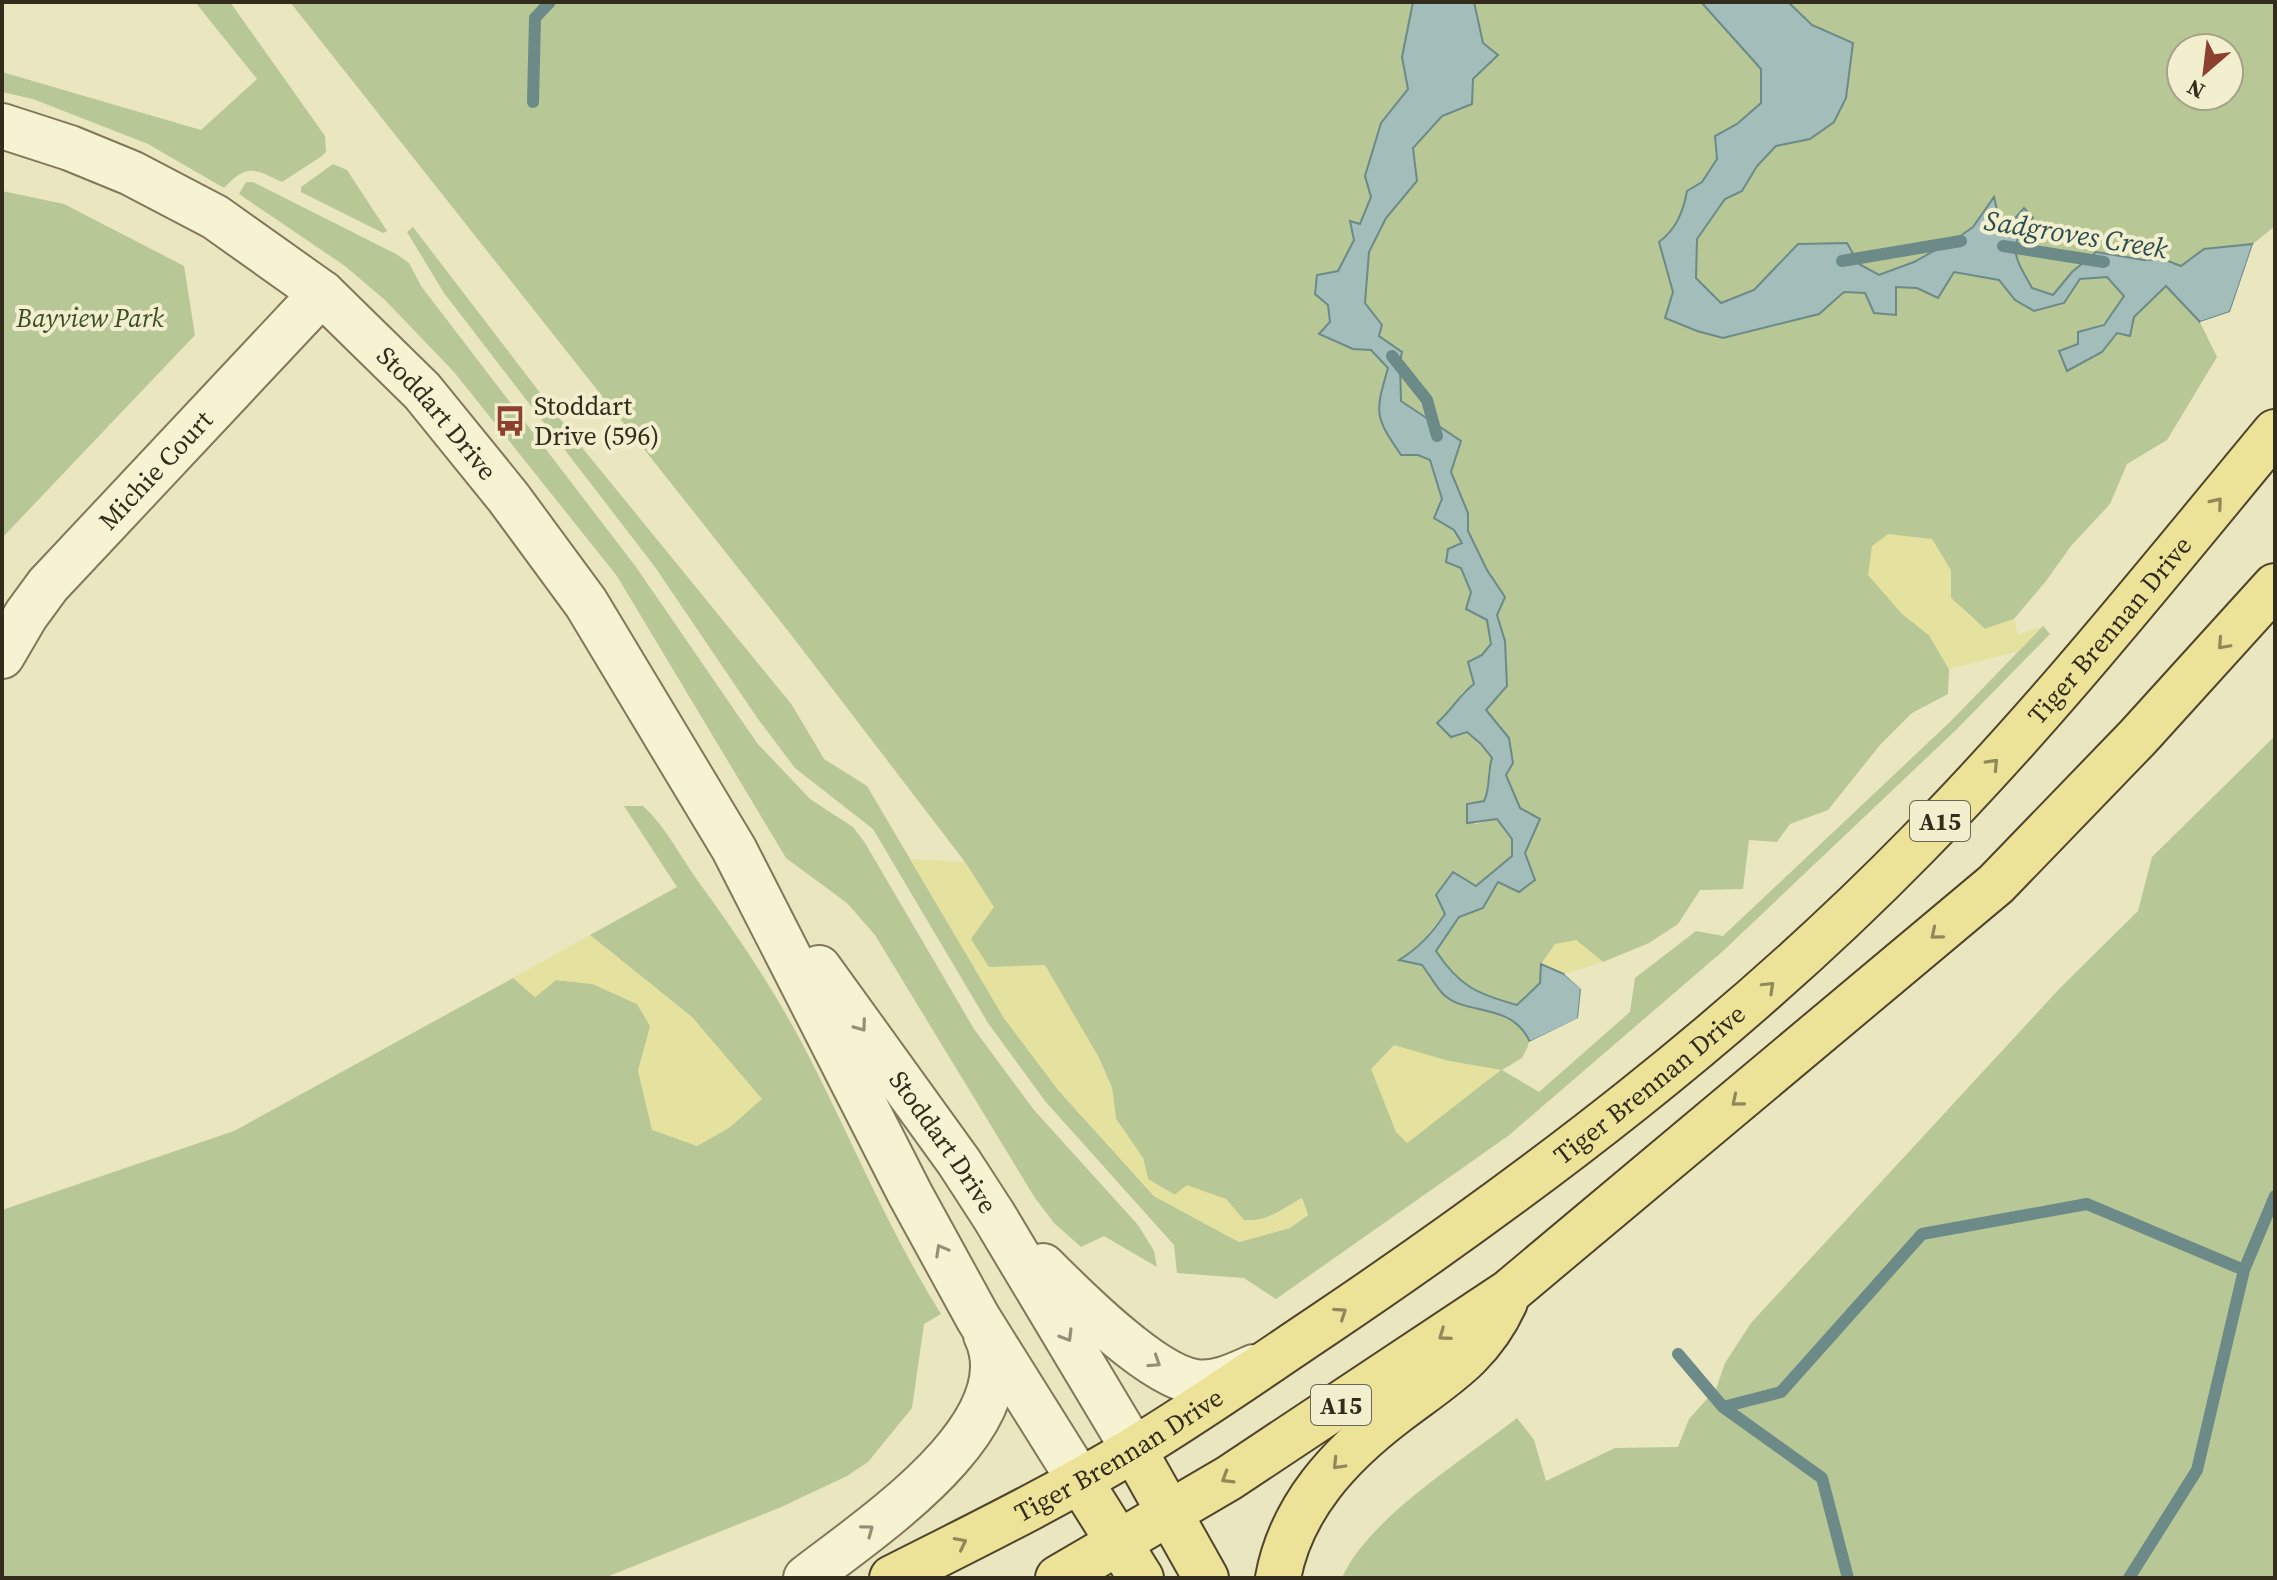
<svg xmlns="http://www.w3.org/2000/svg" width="2277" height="1580" viewBox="0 0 2277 1580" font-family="'Source Serif 4',serif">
<rect width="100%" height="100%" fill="#eae6c0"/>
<path fill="#b7c795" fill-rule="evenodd" d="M195,2H230L325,136L326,152L322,156L282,182C255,169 247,163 224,188L148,144L33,99L2,92V72L201,130L257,79Z
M290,2H1413L1402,57L1408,89L1381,123L1365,176L1371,196L1328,305L1330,322L1353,349L1371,350L1389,368L1418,455L1430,459L1442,499L1462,544L1461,567L1487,620L1491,645L1482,655L1468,662L1474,684L1462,693L1454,708L1466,732L1481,744L1492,759L1488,771L1489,790L1475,824L1497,819L1512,839V856C1491,875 1469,891 1449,910C1431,927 1424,945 1401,959L1422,965L1445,997L1493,1011L1524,1029L1530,1042L1522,1058L1502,1070L1539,1092L1630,1012L1635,978L1696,931L1723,936L1951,721L2043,626L2050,634L1957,729L1723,951L1508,1136L1276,1299L1244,1278L1177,1273L1174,1245L1045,1101L988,1023L873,829L795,768L758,719L655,567L444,293L407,232L413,227L580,445L792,705L824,759L867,786L1004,1018L1059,1091L1154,1196L1239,1242L1290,1228L1308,1215L1302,1198C1284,1208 1266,1223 1243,1220L1226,1199L1175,1195L1148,1179L1143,1158L1116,1119L1112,1088L1098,1056L1074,1019L1025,967L988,968L970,939L993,907L965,862L792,636ZM1449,1061L1500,1070L1407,1143Z
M1474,2H1701L1761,69V103L1702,182L1687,191C1685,214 1677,229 1659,242L1673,292L1667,318L1844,292L1894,288L1950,271L2001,280L2064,303L2080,279L2107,277L2126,295C2107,322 2091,341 2059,351L2070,370L2102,352L2117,333L2166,286L2200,322L2217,357L2167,440L2127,464L2110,504L2071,546L2046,581L2014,619L1985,629L1951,598V570L1901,613L1929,635L1949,669L1948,694L1912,713L1880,745L1828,810L1790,824L1777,842L1749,840L1743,889L1700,890L1678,924L1649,943L1603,962L1576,940L1542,983L1517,1005L1482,995L1448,974L1434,951L1459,917L1483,908L1499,882L1535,880L1525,853L1520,808L1506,774L1509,738L1485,710L1505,641L1497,615L1505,597L1487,570L1468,531V513L1451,472L1440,425L1401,401L1400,362L1379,335L1383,326L1365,303L1368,252L1386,218L1417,181L1413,148L1442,116L1472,104L1473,74L1483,43Z
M1788,2H2275V226L2253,244L2204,249L2181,266L2163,259L2144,260L2096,252L2072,272L2053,295L2032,288C2015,258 2005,246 2033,219L2024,208L2013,222L1997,214L1994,198L1973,227L1959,237L1914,262L1879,275L1859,264L1798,244L1754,290L1717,304L1696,279L1697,239L1725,199L1742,191L1757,166L1776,146L1810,139L1853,43L1812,25ZM2181,48H2229V96H2181Z
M333,164L347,170L387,231L383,233L301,192V187Z
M246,182H253L396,254L409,263L421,286L636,567L757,743L810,799L853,827L865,843L974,1029L1034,1110L1138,1225L1154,1251L1157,1267L1104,1236L1081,1247L1054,1223L1035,1198L875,935L847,903L786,858L617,576L454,372L385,300L345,266L239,194Z
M2,191L64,204L184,266L195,335L2,538Z
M2275,736V1578H1342C1367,1519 1466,1458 1517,1418L1534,1440L1546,1481L1615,1448L1678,1447L1689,1419L1716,1389L1725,1363L1751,1323L2061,987L2138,911L2152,857Z
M624,806H643C667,828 681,858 700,884C738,936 772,987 802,1043C849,1133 887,1228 941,1314L924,1324L912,1408L868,1462L847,1476L779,1508L604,1578H2V1210L234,1131L513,978L535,997L556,980L593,984L637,1004L651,1026L638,1071L693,1018L590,935L677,887Z"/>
<path fill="#e5e19e" d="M1888,534L1932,539L1951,570V598L1985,629L2014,619L2018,635L2043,626L2019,651L1949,669L1929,635L1901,613L1868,575L1872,546Z
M910,859L965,862L994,907L971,939L989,967L1045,965L1098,1056L1112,1088L1116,1119L1143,1158L1148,1179L1174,1195L1187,1185L1226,1199L1244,1220C1266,1223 1284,1210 1301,1198L1308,1215L1289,1228L1239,1242L1154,1196L1059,1091L1004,1018Z
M590,935L693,1018L762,1099L729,1128L697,1146L652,1130L638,1071L650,1026L637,1004L593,984L556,980L535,997L513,978Z
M1576,940L1603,962L1564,974L1541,964L1555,944Z
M1394,1045L1449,1061L1501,1070L1407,1143L1396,1132L1371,1069Z"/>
<path fill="#a2bdba" stroke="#6b8a88" stroke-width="2" d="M1413,2H1474L1483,43L1498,55L1473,79L1472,104L1442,116L1413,148L1417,181L1386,218L1369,252L1365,303L1382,325L1379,336L1402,352L1400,362L1401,401L1461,441L1451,472L1468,513V531L1487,570L1505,597L1497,615L1505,641L1507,686L1486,710L1509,738L1513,763L1506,775L1520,808L1540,819L1525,853L1535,880L1519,892L1498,882L1483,908L1459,917L1436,951C1459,986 1477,994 1517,1005L1540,983L1541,964L1564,974L1581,988L1578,1019L1530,1042C1512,1002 1467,1016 1444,995C1436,987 1429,974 1422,965L1399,960C1419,948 1432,933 1445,914L1436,895L1453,872L1476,886L1512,856V839L1497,819L1467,823V804L1484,801C1491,787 1487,773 1492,758L1481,744L1467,732L1451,737L1437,723C1452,710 1459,695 1474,684L1468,662L1482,655L1491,644L1487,620L1466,609L1471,592L1461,568L1446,562L1448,549L1462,543L1454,530L1434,518L1442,499L1430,460L1418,455H1401C1374,416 1375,413 1388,368L1371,350L1353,349L1319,334L1330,322L1328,305L1315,294L1317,275L1338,271L1354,240L1350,221L1360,224L1371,197L1365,176L1381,123L1408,89L1402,57Z
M1701,2H1788L1812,25L1853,43L1846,98L1834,122L1810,139L1776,146L1757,166L1742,191L1725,199L1697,239L1696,278L1721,303L1754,290L1798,244L1847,243L1859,264L1879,275L1914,262L1959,237L1973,227L1994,197L1998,214L2012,222L2024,208L2033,218C2005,246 2015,257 2032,288L2053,295L2072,272L2096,252L2144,260L2163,259L2181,266L2204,249L2253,244L2230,312L2200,322L2166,286L2134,317L2130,336L2117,333L2102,352L2067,371L2059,351L2078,344V332L2104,325L2124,296L2107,277L2080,279L2064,303L2034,311L2015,300L1999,280L1954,272L1938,298L1917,288L1896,287V315L1874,313L1865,293L1844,292L1819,314L1723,338L1697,331L1665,318L1673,292L1659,242C1676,229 1683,213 1687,191L1702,182L1717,159L1715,136L1737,124L1761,103V69Z"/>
<path fill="#eae6c0" d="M2256,241L2233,314L2202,326L2200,322L2230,312L2253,244Z
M1568,972L1584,988L1582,1021L1528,1045L1529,1042L1578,1018L1581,989L1564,974Z"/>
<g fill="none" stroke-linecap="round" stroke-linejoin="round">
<path stroke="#6b8a88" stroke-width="12" d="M533,102L535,18L550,2
M2003,246L2104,262
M1842,261L1961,241
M1392,356L1427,400L1437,436
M1678,1354L1723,1407L1822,1478L1848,1578
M1723,1407L1781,1392L1922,1234L2087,1204L2244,1270
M2129,1578L2197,1470L2244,1270L2275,1196"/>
<defs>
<g id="minor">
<path id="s1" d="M2,126L70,148L131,173L215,217L322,293L422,391L508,497L586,603L734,849L910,1194L978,1318L1080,1481"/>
<path id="s2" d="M2,656L26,615L48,585L322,293"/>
<path id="s3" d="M819,968L959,1162L994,1216L1134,1450"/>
<path d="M1043,1266C1075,1298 1151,1375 1195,1382C1216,1385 1236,1375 1254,1367"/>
<path d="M806,1578C866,1531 1029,1425 986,1335"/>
</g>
<g id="major">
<path d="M1134,1450L1206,1578"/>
<path d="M1080,1481L1141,1578"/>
<path id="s4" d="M892,1578C973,1537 1055,1497 1133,1450C1198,1411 1260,1367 1323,1325C1534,1183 1739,1027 1917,845C2045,715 2159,572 2275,432"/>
<path d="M1058,1578L1229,1478L1509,1292L1996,884L2138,737L2275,586"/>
<path d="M1278,1578C1291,1507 1340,1455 1395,1413C1442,1377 1480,1357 1505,1302"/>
</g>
</defs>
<use href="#minor" stroke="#827759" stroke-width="48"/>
<use href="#major" stroke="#50442d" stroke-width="48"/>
<use href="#minor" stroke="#f6f3d2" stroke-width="44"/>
<use href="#major" stroke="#ece399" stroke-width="44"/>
</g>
<defs><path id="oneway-chevron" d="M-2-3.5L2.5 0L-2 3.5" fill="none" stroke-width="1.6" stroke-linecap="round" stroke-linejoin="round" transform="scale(2)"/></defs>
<g stroke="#90885b">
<use href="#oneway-chevron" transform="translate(2217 503) rotate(-50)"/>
<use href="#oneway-chevron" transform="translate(2223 644) rotate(132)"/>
<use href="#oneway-chevron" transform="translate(1993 764) rotate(-47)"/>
<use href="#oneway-chevron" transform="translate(1936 934) rotate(140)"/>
<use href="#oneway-chevron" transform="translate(1769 987) rotate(-44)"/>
<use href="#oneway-chevron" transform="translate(1737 1101) rotate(140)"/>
<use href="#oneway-chevron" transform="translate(1341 1313) rotate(-34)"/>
<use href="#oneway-chevron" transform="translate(1444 1335) rotate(145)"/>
<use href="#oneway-chevron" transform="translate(1338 1464) rotate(134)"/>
<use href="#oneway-chevron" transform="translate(1227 1478) rotate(149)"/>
<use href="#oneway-chevron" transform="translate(961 1543) rotate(-27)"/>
</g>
<g stroke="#949078">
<use href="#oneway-chevron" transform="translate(861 1026) rotate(54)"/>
<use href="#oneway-chevron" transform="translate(941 1250) rotate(-119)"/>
<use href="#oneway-chevron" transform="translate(1067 1336) rotate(59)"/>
<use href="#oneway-chevron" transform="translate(1155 1362) rotate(33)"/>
<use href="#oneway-chevron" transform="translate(868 1530) rotate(-37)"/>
</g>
<defs>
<symbol id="bus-bare" viewBox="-9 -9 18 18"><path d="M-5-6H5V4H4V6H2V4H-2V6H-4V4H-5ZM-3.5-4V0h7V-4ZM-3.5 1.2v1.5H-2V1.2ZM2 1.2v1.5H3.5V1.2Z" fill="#8d402d" stroke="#f2efcf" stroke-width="2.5" paint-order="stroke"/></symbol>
</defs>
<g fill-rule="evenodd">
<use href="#bus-bare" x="488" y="399" width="44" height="44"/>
</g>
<g text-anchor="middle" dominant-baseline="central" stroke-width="8" stroke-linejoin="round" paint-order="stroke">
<g fill="#f2efcf" stroke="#6c6652" stroke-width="2">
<rect x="1910" y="801" width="60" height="40" rx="6"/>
<rect x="1311" y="1385" width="60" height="40" rx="6"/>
</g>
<g font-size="24" font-weight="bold" fill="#332c1d">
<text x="1940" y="821">A15</text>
<text x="1341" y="1405">A15</text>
</g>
<g font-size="26" font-style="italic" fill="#3b4e24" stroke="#f2efcf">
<text x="90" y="318">Bayview Park</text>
</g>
<g font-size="26" fill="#332c1d" stroke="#f2efcf" text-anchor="start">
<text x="534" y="406">Stoddart<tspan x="534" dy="30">Drive (596)</tspan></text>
</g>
<g font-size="26" fill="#332c1d" stroke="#f2efcf">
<text stroke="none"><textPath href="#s1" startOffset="530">Stoddart Drive</textPath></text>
<text stroke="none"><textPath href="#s2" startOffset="242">Michie Court</textPath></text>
<text stroke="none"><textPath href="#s4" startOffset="1554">Tiger Brennan Drive</textPath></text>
<text stroke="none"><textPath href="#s4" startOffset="906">Tiger Brennan Drive</textPath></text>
<text stroke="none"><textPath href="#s3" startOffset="214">Stoddart Drive</textPath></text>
<text stroke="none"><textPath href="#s4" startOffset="258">Tiger Brennan Drive</textPath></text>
</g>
<g font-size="28" font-style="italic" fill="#2d4c52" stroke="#f2efcf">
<text transform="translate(2076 234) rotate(9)">Sadgroves Creek</text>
</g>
</g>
<rect width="2277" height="1580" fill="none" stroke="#332c1d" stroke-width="8"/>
<g transform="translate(2205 72) rotate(208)"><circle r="38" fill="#f2efcf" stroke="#a6a188" stroke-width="2"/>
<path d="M0-6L14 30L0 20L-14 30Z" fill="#8d402d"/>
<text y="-12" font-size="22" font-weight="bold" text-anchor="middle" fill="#332c1d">N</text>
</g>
</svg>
